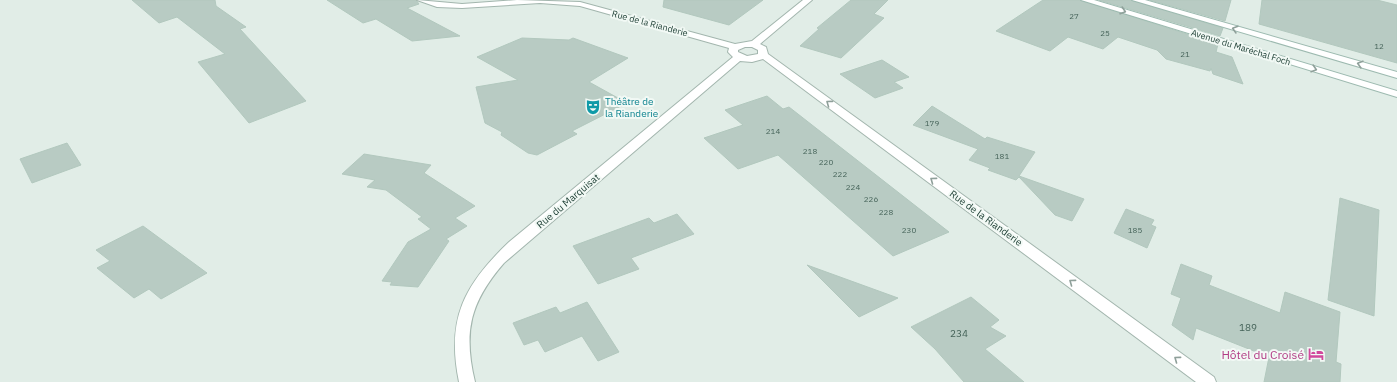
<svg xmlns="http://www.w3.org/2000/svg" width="1397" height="382" viewBox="0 0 1397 382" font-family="'IBM Plex Sans',sans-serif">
<rect width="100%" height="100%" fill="#e1ede7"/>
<path fill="#b8cbc3" stroke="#b2c8be" d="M132,0H215L216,6L246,27L240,29L306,101L249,123L198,62L225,54L177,17L159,23Z
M327,0H416L419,4L407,8L460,36L412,41L376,19L363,23Z
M664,0H763L729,25L663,7Z
M851,0H888L874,14L884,18L841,58L800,46L819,29L817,28Z
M1043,0H1080L1218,44L1216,52L1232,57L1243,84L1213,74L1211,68L1210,71L1166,59L1157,50L1118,37L1103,49L1068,37L1050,51L996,31Z
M1099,0H1131L1223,28L1220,36Z
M1150,0H1231L1225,21Z
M1262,0H1377L1397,5V63L1259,24Z
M522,38L569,40L573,38L628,58L589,82L627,103L572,131L577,134L537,155L528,153L501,135L502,132L485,123L476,87L518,80L477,57Z
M882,60L909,77L894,82L903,88L875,98L840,74Z
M767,96L783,109L789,107L949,232L893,256L778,155L738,169L704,138L743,125L725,110Z
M932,106L985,139L987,137L1035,152L1019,176L1084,199L1072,221L1055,215L1019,177L1016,180L988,170L990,168L969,160L978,149L913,125Z
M67,143L81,165L32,183L20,159Z
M364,154L431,165L424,173L475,206L455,218L467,226L446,239L449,241L418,287L390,285L392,282L382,281L408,242L431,229L418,219L422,217L386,190L367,187L375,180L342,174Z
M1340,198L1379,210L1374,316L1328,300Z
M1126,209L1154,220L1151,225L1156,227L1147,248L1114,233Z
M677,214L694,234L631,258L639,269L598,284L573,246L649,218L654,223Z
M143,226L207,273L161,299L149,289L134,298L97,268L110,261L96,250Z
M1181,264L1212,276L1209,285L1280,313L1285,292L1340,312L1336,362L1341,364L1340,382H1264L1269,357L1196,328L1193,340L1172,325L1181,298L1171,294Z
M807,265L898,298L859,317Z
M971,297L999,320L990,327L1006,336L985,349L1024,382H964L935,349L911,327Z
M587,302L619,352L598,361L582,336L545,352L538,340L524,345L513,323L556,307L560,313Z"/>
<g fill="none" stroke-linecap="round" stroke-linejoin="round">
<defs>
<path id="minor" d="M417,0L462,4L517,0L580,2L735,44L752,41L803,0H812L760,44L766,47L768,54L1214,377L1216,382H1196L763,59L752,62L740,61L504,263C470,302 463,332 475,382H459C446,319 464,285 509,242L733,57L728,52L729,48L580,6L540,3L462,8L437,7ZM745,47H752L758,50V54L747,56L738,52V50Z"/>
<path id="secondary" d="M1081,0H1094L1397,91V97Z
M1132,0H1145L1397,72V78Z"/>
</defs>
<use href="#minor" stroke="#a3b6ae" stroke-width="2"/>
<use href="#secondary" stroke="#9dbab0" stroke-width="2"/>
<use href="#minor" fill="#fff" fill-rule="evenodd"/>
<use href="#secondary" fill="#fff" fill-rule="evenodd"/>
</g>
<defs><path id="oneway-chevron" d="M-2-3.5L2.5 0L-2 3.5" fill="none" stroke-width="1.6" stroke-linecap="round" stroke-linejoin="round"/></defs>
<g stroke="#8fa09a">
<use href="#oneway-chevron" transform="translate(1123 11) rotate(17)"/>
<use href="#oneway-chevron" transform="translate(1235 29) rotate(-164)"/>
<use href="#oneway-chevron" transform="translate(1360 64) rotate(-164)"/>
<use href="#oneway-chevron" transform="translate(1314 69) rotate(17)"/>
<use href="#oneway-chevron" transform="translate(829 103) rotate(-144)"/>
<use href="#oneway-chevron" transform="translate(933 180) rotate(-144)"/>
<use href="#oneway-chevron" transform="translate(1072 282) rotate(-144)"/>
<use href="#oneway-chevron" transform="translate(1177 359) rotate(-144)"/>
</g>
<defs>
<symbol id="theatre-bare" viewBox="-9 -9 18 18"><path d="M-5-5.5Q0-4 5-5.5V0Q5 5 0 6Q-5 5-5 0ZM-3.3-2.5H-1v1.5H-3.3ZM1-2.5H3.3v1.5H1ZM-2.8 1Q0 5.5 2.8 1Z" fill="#0f9aa8" stroke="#f2f9f5" stroke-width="2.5" paint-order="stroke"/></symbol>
<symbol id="hotel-bare" viewBox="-9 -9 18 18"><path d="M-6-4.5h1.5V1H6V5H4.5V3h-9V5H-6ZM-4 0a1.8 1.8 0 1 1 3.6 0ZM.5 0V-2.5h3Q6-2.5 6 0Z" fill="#d1479c" stroke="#f2f9f5" stroke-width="2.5" paint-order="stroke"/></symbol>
</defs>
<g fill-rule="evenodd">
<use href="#theatre-bare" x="582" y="96" width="22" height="22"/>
<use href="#hotel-bare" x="1305" y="343" width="22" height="22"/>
</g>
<g text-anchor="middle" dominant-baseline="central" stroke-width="4" stroke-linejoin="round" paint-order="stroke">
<g font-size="8" fill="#456359">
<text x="1074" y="16">27</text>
<text x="1105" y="33">25</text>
<text x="1379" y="46">12</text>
<text x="1185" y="54">21</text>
<text x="932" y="123">179</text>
<text x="773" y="131">214</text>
<text x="810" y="151">218</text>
<text x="1002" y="156">181</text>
<text x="826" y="162">220</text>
<text x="840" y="174">222</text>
<text x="853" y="187">224</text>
<text x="871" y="199">226</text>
<text x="886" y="212">228</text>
<text x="909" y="230">230</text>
<text x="1135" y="230">185</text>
</g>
<g font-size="9" fill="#1f4036" stroke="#f2f9f5">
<text transform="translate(650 23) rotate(15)">Rue de la Rianderie</text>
<text transform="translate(1241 47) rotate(17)">Avenue du Maréchal Foch</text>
</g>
<g font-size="10" fill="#0d838f" stroke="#f2f9f5" text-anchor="start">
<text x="605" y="101">Théâtre de<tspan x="605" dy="12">la Rianderie</tspan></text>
</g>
<g font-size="10" fill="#1f4036" stroke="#f2f9f5">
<text transform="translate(568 201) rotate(-40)">Rue du Marquisat</text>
<text transform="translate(986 218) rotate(36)">Rue de la Rianderie</text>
</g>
<g font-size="10" fill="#456359">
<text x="1248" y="327">189</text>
<text x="959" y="333">234</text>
</g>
<g font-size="12" fill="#b23c85" stroke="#f2f9f5" text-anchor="end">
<text x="1304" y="354">Hôtel du Croisé</text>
</g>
</g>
</svg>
